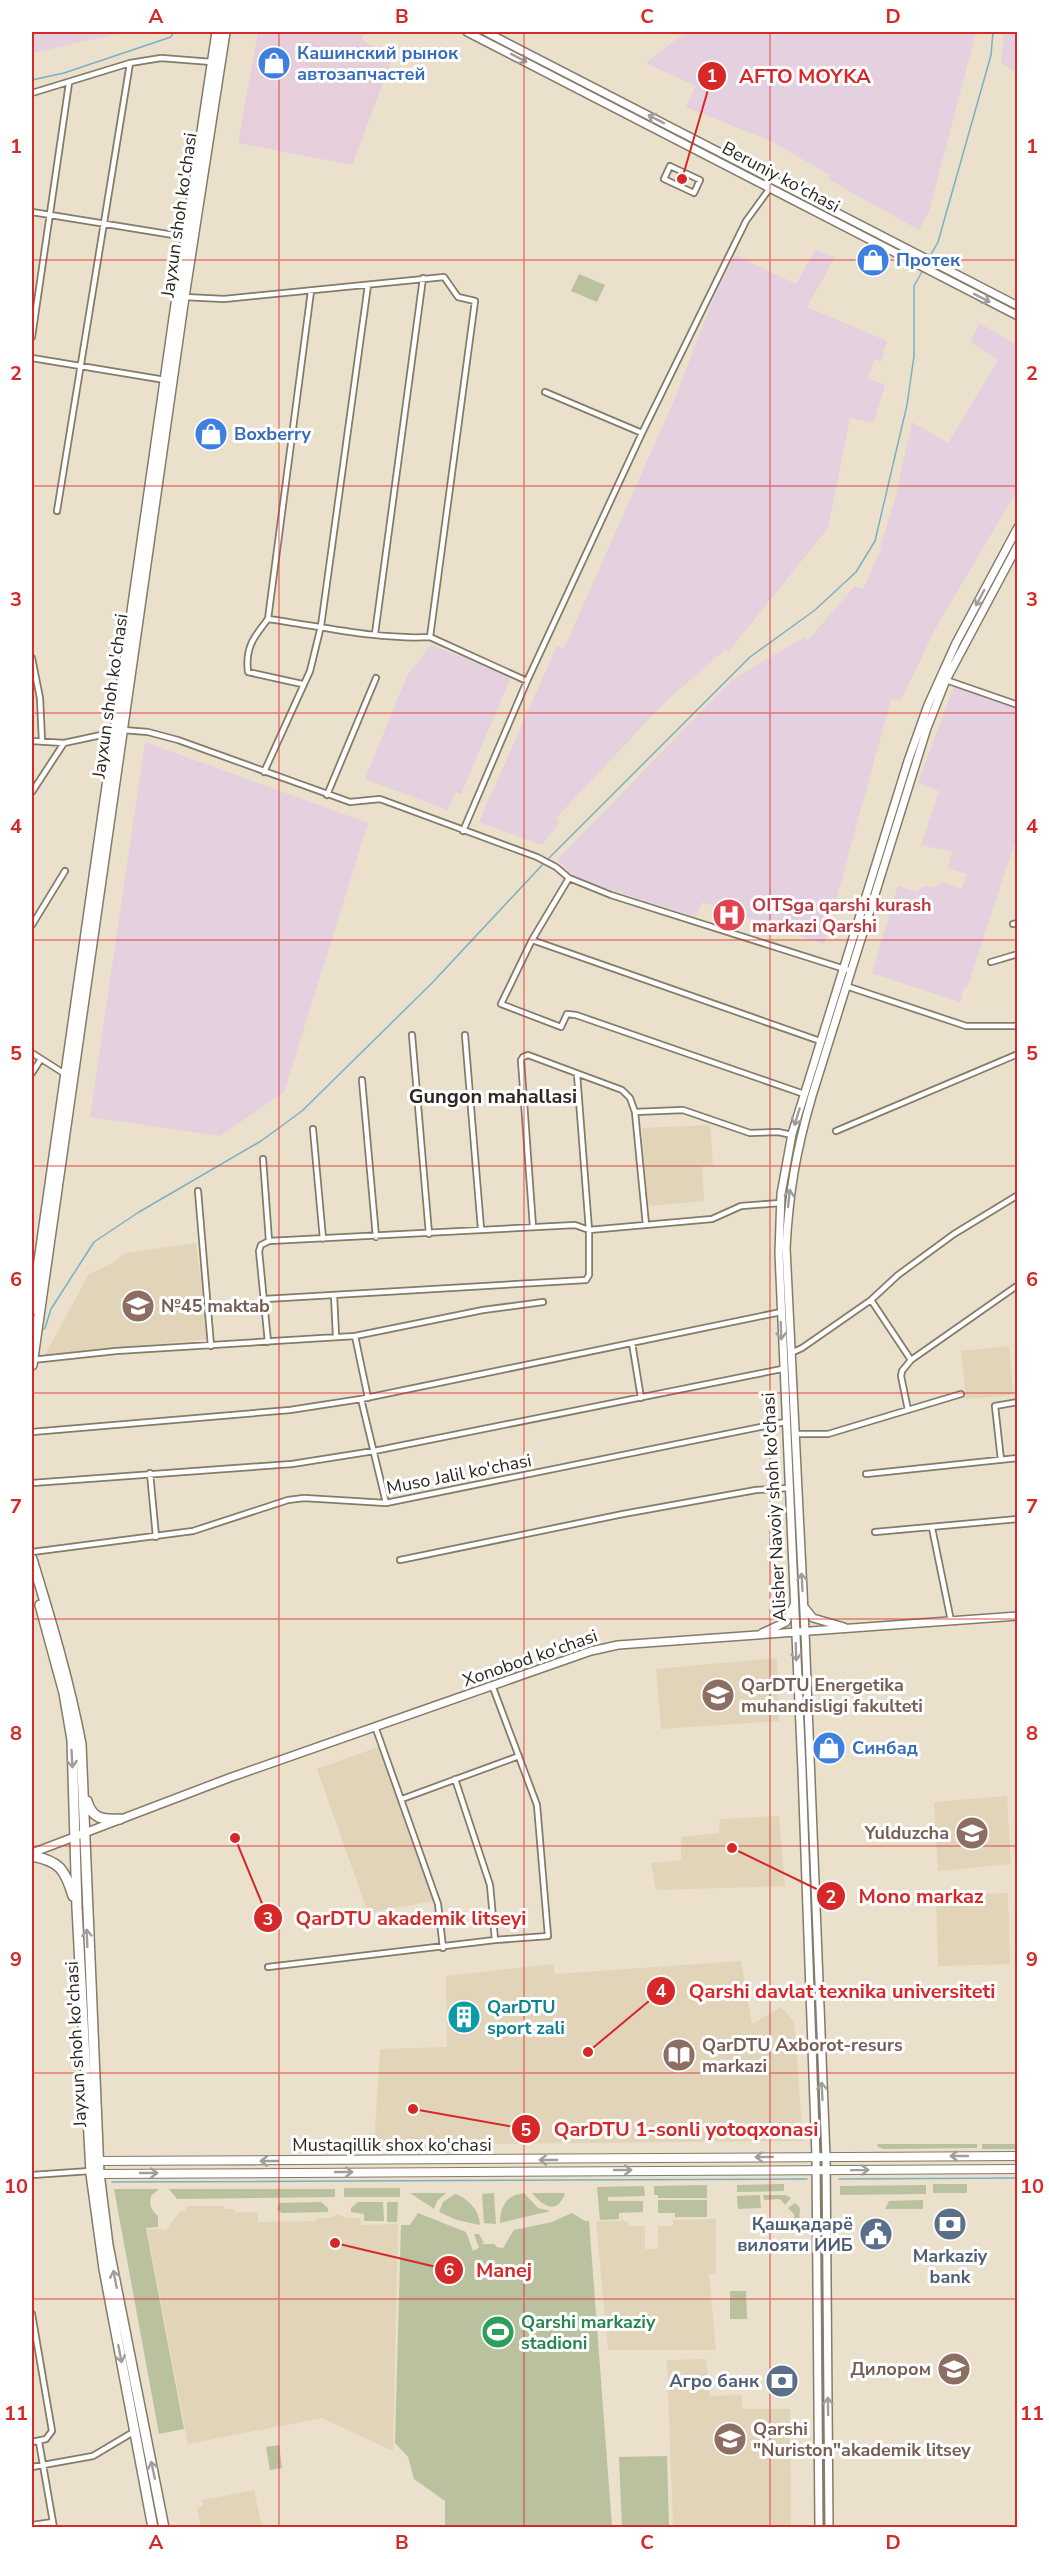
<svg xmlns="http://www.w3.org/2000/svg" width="1049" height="2559" viewBox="0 0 1049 2559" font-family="'Nunito Sans',sans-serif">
<rect width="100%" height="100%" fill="#eae0cb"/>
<path fill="#e6cfdb" d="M258,32H365L362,40L392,59L352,165L238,143Z"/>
<path fill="#e4d0de" d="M32,32H126L32,53Z
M686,32H976L929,211L919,230L828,179L830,175L771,141L686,107L696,86L646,63Z
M1004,32H1017V72L1001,63Z
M815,250L835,257L807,307L887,341L881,361L874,360L868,378L885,385L874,423L850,418L828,528L729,651L725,650L667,700L556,818L559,823L542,845L479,822L557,646L564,649L675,398L717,290L735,255L796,284Z
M979,323L1017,345V490L934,631L901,701L891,699L824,944L702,902L696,917L578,879L557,860L733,679L805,637L808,640L855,586L863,589L882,547L881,544L895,499L912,422L948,443L998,360L971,342Z
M431,645L511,677L461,794L455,792L448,810L365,779L407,676Z
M954,686L1017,707V835L967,988L964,987L960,1002L872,973L898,886L916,892L925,886L933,888L943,882L961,889L967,874L948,868L952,852L921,845L939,791L918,783Z
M145,742L368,823L284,1092L220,1136L90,1117Z"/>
<path fill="#e1d4b9" d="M710,1125L713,1165L702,1166L704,1201L648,1206L642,1128Z
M196,1243L208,1339L45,1355L89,1274L111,1264L125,1253Z
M1009,1346L1013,1395L966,1399L961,1351Z
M777,1658L779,1721L661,1729L656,1669Z
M378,1747L433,1901L368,1913L317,1769Z
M1007,1796L1011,1864L938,1871L934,1802Z
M779,1816L785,1886L656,1890L651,1863L681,1860V1837L719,1833L720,1819Z
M1008,1893L1010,1964L938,1966L936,1895Z
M741,1961L752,2024L781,2007L794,2022L803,2141L374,2145L380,2049L447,2047L446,1976L553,1964L555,1974Z
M188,2206H224V2209H234L235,2212H258V2222L316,2221V2218H329L338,2214L346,2218H360L361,2225L398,2224L393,2451L322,2418L188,2444L147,2229L166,2230L181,2210L184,2212Z
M716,2219V2274H709L716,2350H608L596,2221H628V2226H645V2249H658V2226H673V2220Z
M706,2359L710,2396L742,2395V2409H790L791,2527H673L667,2360Z
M254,2490L262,2527H201L197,2508L203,2506L202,2500Z"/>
<path fill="#bac19e" d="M579,274L605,285L597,302L571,291Z
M877,2144H977V2148L884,2149L878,2147Z
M982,2144H1017V2149H982Z
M784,2184V2191L737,2192V2185Z
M967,2184V2193H933V2184Z
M707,2185V2198H658V2195H654V2186Z
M926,2185V2194L840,2195V2186Z
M644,2186L645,2196L608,2197V2201H643V2212L619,2213V2219L600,2220L597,2187Z
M344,2188H400V2197H344Z
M114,2189H159L151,2196C149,2205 151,2210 158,2216V2227L146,2228L184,2429L159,2434Z
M169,2189H335V2197L177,2199Z
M410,2193H446L437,2201L434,2209Z
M494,2193L496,2224L484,2223L482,2194Z
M524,2193L538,2208L551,2211L500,2223C500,2206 507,2195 524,2193Z
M532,2193H565C557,2215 544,2207 532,2193Z
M455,2194C468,2198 480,2211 480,2225L457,2220L439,2212L443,2202Z
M760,2195L761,2208L738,2209L737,2196Z
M763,2195H785L791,2198L785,2205L780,2199L764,2200Z
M658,2200H707V2217H675V2213H658Z
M923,2200V2209H885L889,2201Z
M321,2202L328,2208V2212L282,2213L277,2210L279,2203Z
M358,2202H383L384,2221H364V2214L351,2212V2208Z
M387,2202H398L397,2222H387Z
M795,2203L800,2208L799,2226H795L794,2214L788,2208Z
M418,2213L466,2232L473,2251L479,2248L474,2234H479L484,2243L480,2244H495L496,2247L503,2248L514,2230L552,2222L572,2213L585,2221H589L612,2527H445V2501L414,2479L408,2457L395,2443L401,2225H410Z
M730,2291H746L747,2319H730Z
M279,2445L282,2468L270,2470L266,2447Z
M667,2456L669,2527H622L619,2457Z"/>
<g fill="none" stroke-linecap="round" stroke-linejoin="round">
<path stroke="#7ab1c2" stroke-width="1.5" d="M32,80L64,73L171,37L173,32
M929,258L938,242L991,55L993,32
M547,860L750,657L815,610L856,572L875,541L907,405L914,356V286L923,270
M41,1331L45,1328L51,1309L94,1242L139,1212L261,1141L302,1111L432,983L544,863
M839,2179L1018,2178
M112,2182L807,2179"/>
<defs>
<path id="street" d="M32,93L130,63L161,58L212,62
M670,166L700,180L694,193L664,179Z
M32,212L186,237
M184,297L224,299L444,277L458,297L475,301L430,637
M32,337L69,83
M32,358L165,380
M545,392L642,433
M57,511L130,63
M268,619C319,626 378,640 430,637L527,681
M375,634L423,278
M32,658L40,698L42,741
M946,680L1018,705
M302,684L248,672C245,647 254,637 268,619L311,291
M123,730L148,732L178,740L350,802L380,799L537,857L556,867L569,878L611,895L851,971
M32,741L64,743L115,732
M264,772L310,671L321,626L368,285
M32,792L64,743
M327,795L376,678
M463,831L527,681L642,433L746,221L770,188
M569,878L532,940L501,1004L561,1027L567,1014L576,1015L804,1094
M1013,924L1018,923
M32,925L65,871
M532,940L820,1041
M991,962L1018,954
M846,986L966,1026H1018
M412,1035L429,1234
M465,1035L481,1229
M32,1053L65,1074
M32,1073L41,1059
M362,1080L376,1237
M635,1112L683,1110L750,1133L778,1132L792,1135
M313,1129L323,1239
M836,1131L1018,1054
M263,1159L269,1241
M198,1191L211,1346
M533,1227L521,1060L523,1057L528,1055L622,1090L630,1098L635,1112L646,1225
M334,1295L336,1336
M265,1299L586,1280L589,1275V1230L577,1074
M871,1300L911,1360
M355,1336L368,1398
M268,1342L259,1251L261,1245L269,1241L575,1225L589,1230L712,1219L741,1206L780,1203
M632,1343L641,1398
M791,1353L802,1348L871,1300L898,1275L954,1234L1018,1195
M32,1360L116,1351L355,1336L483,1310L543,1302
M361,1399L386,1503
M908,1410L901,1376L902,1371L911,1360L1018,1285
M32,1432L290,1410L361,1399L781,1312
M795,1434H828L961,1394
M1001,1460L995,1406L1018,1402
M150,1473L156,1537
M866,1474L1018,1458
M32,1483L292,1464L374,1451L782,1369
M932,1528L951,1621
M875,1532L1018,1519
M32,1552L193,1531L288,1500L304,1498L386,1503L785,1422
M400,1560L623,1514L756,1490L788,1488
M376,1729L438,1904L443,1948
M455,1779L490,1885L495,1940
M402,1799L519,1756
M268,1967L495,1940L548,1936L537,1805L492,1685
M32,2175L90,2171
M32,2314L52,2431L46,2439L32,2442
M39,2442L54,2528
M32,2467L93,2456L135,2431
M32,2525L53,2522"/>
<path id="secondary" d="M467,32L1018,316
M486,32L1018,306
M805,1608L813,1618L844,1627
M762,1633L786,1622L793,1607
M32,1853L229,1778L591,1651L618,1645L1018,1616
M819,2528L816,2157L802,1770L779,1253L781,1194L792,1134L908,761L928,705L956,643L1018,527
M829,2528L826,2157L805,1632L786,1248C789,1192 796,1151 812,1096L927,728L946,680L1018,545"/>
<path id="primary" d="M95,2161L1018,2156
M95,2174L1018,2169"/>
<path id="highway" d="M32,1310L177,297L217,32
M32,1365L184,297L225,32
M32,1559C51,1621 69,1681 81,1744L99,2173L108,2245L164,2528
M40,1605L64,1693L72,1740L77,1908L91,2174L104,2269L153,2528
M87,1801C92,1819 103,1820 120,1819
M32,1856C59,1861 65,1869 73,1896"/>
</defs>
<use href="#street" stroke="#847b68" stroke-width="8"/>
<use href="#secondary" stroke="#847b68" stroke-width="10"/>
<use href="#primary" stroke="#847b68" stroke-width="10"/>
<use href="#highway" stroke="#847b68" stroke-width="12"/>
<use href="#street" stroke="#fff" stroke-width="4.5"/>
<use href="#secondary" stroke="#fff" stroke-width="7"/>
<use href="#primary" stroke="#fff" stroke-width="8"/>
<use href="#highway" stroke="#fff" stroke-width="9"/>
</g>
<defs><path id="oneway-shaft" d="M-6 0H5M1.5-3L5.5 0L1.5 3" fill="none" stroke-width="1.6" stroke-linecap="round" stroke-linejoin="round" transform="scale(1.5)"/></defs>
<g stroke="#a09e9b">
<use href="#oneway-shaft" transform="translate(519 58) rotate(27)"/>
<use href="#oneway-shaft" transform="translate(656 119) rotate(-153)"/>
<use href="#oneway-shaft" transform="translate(982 298) rotate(27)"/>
<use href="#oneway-shaft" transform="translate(980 598) rotate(118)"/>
<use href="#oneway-shaft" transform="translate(797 1117) rotate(107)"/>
<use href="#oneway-shaft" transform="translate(789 1198) rotate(-84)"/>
<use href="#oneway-shaft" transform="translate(781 1331) rotate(88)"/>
<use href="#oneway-shaft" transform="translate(802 1582) rotate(-93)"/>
<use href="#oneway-shaft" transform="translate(796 1652) rotate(88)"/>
<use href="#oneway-shaft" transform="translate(72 1759) rotate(87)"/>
<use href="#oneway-shaft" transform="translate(87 1938) rotate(-92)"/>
<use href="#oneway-shaft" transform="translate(822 2091) rotate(-93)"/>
<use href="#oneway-shaft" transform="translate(959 2156) rotate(180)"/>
<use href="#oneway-shaft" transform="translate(764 2157) rotate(179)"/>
<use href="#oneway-shaft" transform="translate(548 2160) rotate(180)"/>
<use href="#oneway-shaft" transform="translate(269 2161) rotate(180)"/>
<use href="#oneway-shaft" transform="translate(623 2170)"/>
<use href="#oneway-shaft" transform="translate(860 2170) rotate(-1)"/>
<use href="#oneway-shaft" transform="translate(344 2172)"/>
<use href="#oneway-shaft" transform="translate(149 2173)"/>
<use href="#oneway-shaft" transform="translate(115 2279) rotate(-101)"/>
<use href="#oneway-shaft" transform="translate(120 2354) rotate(79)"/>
<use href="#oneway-shaft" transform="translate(828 2406) rotate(-91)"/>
<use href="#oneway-shaft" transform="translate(153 2470) rotate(-102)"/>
</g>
<path fill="none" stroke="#d62828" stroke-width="1.5" stroke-opacity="0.55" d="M279,32V2528M524,32V2528M770,32V2528M32,260H1018M32,486H1018M32,713H1018M32,940H1018M32,1166H1018M32,1393H1018M32,1619H1018M32,1846H1018M32,2073H1018M32,2299H1018"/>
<defs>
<symbol id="shop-disc" viewBox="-11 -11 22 22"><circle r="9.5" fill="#3f7fe0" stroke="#fff"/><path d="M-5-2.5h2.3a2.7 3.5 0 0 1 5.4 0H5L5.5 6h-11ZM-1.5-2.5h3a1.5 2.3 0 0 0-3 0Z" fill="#fff"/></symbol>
<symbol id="hospital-disc" viewBox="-11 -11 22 22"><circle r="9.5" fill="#e0444e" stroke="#fff"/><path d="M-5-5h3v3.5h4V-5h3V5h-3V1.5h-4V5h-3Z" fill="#fff"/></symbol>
<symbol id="school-disc" viewBox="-11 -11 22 22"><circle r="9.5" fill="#8d6e63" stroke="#fff"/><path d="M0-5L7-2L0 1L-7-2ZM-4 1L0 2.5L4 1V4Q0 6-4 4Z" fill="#fff"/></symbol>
<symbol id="university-disc" viewBox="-11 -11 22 22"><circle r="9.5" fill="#8d6e63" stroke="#fff"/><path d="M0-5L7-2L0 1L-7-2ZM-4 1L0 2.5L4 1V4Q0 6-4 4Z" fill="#fff"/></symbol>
<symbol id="building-disc" viewBox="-11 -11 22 22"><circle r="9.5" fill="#0f9aa8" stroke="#fff"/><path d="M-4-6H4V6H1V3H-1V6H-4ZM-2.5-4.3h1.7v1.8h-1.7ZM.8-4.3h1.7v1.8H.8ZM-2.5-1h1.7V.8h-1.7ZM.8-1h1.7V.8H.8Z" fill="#fff"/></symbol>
<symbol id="library-disc" viewBox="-11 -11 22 22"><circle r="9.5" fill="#8d6e63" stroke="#fff"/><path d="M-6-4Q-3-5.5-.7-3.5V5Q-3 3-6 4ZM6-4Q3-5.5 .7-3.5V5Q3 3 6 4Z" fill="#fff"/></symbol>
<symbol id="bank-disc" viewBox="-11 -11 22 22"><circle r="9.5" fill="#5c6f8a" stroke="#fff"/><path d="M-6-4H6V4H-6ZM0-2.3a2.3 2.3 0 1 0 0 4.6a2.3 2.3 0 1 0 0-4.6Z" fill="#fff"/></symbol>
<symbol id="civic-disc" viewBox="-11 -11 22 22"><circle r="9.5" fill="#5c6f8a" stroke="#fff"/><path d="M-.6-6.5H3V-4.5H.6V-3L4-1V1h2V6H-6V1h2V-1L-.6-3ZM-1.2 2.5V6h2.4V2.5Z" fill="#fff"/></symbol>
<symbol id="stadium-disc" viewBox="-11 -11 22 22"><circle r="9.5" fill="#2e9e5b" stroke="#fff"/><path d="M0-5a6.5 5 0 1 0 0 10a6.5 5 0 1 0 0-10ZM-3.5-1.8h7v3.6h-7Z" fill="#fff"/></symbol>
</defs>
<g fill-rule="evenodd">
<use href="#shop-disc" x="255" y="44" width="38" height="38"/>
<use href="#shop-disc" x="854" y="241" width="38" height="38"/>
<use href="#shop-disc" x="192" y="415" width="38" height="38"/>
<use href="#hospital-disc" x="710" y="896" width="38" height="38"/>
<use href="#school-disc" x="119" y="1287" width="38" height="38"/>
<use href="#university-disc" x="699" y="1676" width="38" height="38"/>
<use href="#shop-disc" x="810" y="1729" width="38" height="38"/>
<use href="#school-disc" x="953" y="1814" width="38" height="38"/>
<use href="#building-disc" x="445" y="1998" width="38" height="38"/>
<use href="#library-disc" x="660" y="2036" width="38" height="38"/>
<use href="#bank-disc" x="931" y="2205" width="38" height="38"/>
<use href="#civic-disc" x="857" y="2215" width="38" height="38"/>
<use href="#stadium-disc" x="479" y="2313" width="38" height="38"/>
<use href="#school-disc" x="935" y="2350" width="38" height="38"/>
<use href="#bank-disc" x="763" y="2362" width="38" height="38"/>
<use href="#university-disc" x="711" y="2420" width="38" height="38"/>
</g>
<g text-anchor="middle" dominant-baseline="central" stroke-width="6" stroke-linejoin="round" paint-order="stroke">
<g font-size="18" font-weight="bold" fill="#366cbe" stroke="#fff" text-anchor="start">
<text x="297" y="53">Кашинский рынок<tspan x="297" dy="21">автозапчастей</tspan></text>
<text x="896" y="260">Протек</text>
<text x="234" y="434">Boxberry</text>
<text x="852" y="1748">Синбад</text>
</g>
<g font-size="18" fill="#2c2820" stroke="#fff">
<text transform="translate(781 177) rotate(28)">Beruniy ko'chasi</text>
<text transform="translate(179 215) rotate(-82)">Jayxun shoh ko'chasi</text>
<text transform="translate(110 696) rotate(-82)">Jayxun shoh ko'chasi</text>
<text transform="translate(459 1474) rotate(-11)">Muso Jalil ko'chasi</text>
<text transform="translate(774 1507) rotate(-93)">Alisher Navoiy shoh ko'chasi</text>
<text transform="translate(530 1658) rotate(-19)">Xonobod ko'chasi</text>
<text transform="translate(76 2044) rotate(-93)">Jayxun shoh ko'chasi</text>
<text x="392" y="2145">Mustaqillik shox ko'chasi</text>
</g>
<g font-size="18" font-weight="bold" fill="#be3a42" stroke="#fff" text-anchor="start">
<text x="752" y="905">OITSga qarshi kurash<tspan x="752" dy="21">markazi Qarshi</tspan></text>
</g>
<g font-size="18" font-weight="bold" fill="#785e54" stroke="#fff" text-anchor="start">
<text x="161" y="1306">№45 maktab</text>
<text x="741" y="1685">QarDTU Energetika<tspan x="741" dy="21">muhandisligi fakulteti</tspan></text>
<text x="949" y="1833" text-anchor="end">Yulduzcha</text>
<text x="702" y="2045">QarDTU Axborot-resurs<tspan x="702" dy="21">markazi</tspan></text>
<text x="931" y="2369" text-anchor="end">Дилором</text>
<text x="753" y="2429">Qarshi<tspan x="753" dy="21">"Nuriston"akademik litsey</tspan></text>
</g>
<g font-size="18" font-weight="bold" fill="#0d838f" stroke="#fff" text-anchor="start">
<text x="487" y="2007">QarDTU<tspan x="487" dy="21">sport zali</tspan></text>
</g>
<g font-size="18" font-weight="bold" fill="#4e5e75" stroke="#fff" text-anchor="end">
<text x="853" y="2224">Қашқадарё<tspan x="853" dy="21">вилояти ИИБ</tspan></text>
<text x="950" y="2256" text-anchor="middle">Markaziy<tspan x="950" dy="21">bank</tspan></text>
<text x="759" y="2381">Агро банк</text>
</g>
<g font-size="18" font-weight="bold" fill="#27864d" stroke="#fff" text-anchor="start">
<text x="521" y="2322">Qarshi markaziy<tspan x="521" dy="21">stadioni</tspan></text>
</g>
<g font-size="20" font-weight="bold" fill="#2c2820" stroke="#fff">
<text x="493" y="1096">Gungon mahallasi</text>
</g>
</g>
<path fill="none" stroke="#d62828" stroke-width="2" d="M682 179L712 76M732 1848L831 1896M235 1838L268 1918M588 2052L661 1991M413 2109L526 2129M335 2243L449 2270"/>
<g fill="#d62828" stroke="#fff" stroke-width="2">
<circle cx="682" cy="179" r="6"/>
<circle cx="732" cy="1848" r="6"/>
<circle cx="235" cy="1838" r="6"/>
<circle cx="588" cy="2052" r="6"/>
<circle cx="413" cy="2109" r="6"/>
<circle cx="335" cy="2243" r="6"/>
<circle cx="712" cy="76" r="15"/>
<circle cx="831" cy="1896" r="15"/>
<circle cx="268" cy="1918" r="15"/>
<circle cx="661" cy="1991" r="15"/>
<circle cx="526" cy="2129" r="15"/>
<circle cx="449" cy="2270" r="15"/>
</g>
<g font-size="18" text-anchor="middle" font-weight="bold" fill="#fff">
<text x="712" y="82">1</text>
<text x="831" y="1903">2</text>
<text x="268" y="1925">3</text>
<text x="661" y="1997">4</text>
<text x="526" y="2136">5</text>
<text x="449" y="2276">6</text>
</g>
<g font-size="20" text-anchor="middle" font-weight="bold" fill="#d62828" stroke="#fff" stroke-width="6" stroke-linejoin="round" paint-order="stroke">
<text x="805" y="83">AFTO MOYKA</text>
<text x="921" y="1903">Mono markaz</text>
<text x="411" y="1925">QarDTU akademik litseyi</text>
<text x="842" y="1998">Qarshi davlat texnika universiteti</text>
<text x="686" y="2136">QarDTU 1-sonli yotoqxonasi</text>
<text x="504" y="2277">Manej</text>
</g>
<rect width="1049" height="2559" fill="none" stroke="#ffffff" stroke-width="66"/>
<rect x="33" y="33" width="983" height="2493" fill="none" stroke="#d62828" stroke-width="2"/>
<g font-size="20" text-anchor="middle" font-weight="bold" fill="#d62828">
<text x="156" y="23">A</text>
<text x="402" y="23">B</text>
<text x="647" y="23">C</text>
<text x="893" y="23">D</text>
<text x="16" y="153">1</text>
<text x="1032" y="153">1</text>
<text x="16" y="380">2</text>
<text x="1032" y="380">2</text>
<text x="16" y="606">3</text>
<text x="1032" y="606">3</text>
<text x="16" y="833">4</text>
<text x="1032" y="833">4</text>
<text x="16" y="1060">5</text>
<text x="1032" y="1060">5</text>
<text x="16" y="1286">6</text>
<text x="1032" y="1286">6</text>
<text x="16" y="1513">7</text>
<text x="1032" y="1513">7</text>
<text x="16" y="1740">8</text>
<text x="1032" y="1740">8</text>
<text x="16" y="1966">9</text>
<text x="1032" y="1966">9</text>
<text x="16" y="2193">10</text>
<text x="1032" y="2193">10</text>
<text x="16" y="2420">11</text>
<text x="1032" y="2420">11</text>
<text x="156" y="2549">A</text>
<text x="402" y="2549">B</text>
<text x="647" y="2549">C</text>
<text x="893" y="2549">D</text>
</g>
</svg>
